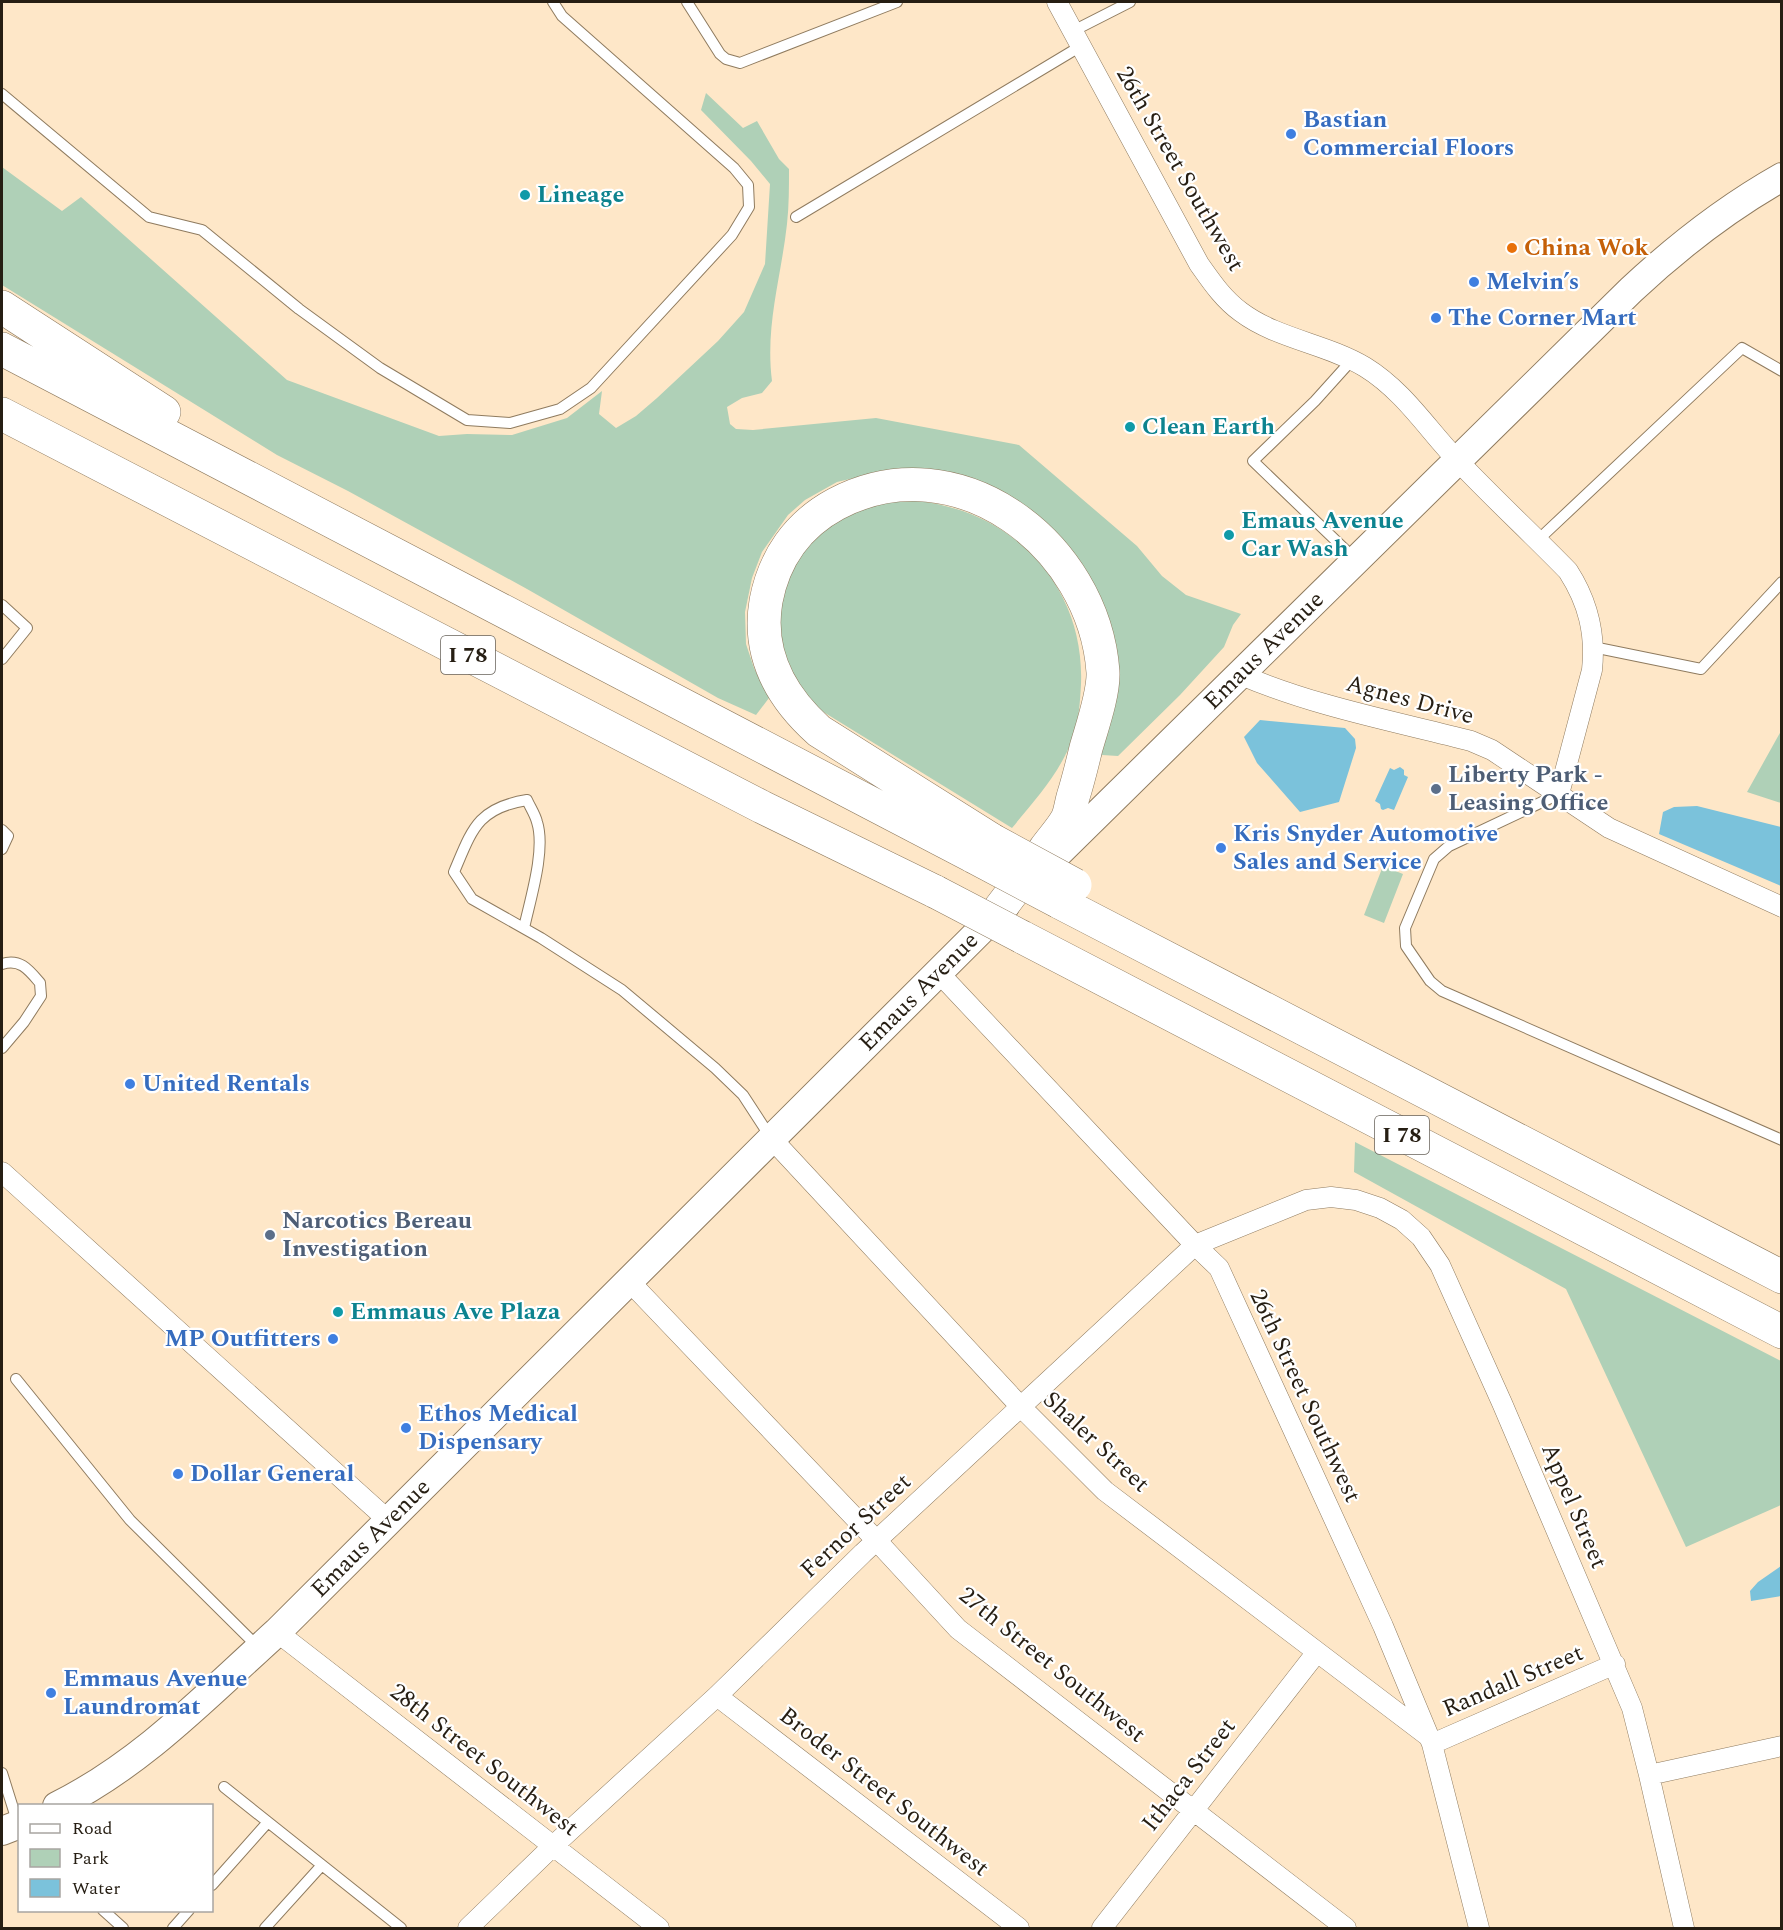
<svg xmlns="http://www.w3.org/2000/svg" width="1783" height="1930" viewBox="0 0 1783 1930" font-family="Spectral,serif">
<rect width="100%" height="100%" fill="#fee7c8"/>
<path fill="#afd0b7" d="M706,93L743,128L757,121L779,159L789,169C789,187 789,206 787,224C781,278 765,326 772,381L762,393L742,398L727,407L730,424L736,429L753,430L876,418L1019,445L1137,546L1162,576L1186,595L1241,614L1233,625L1224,647L1180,695L1118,756L1102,755L1098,763L1104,722L1056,540L876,473L837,482L805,500L788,515L762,552L752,578L745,612L746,644L754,668L769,698L756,715L718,698L527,589L348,491L277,455L2,285V167L62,211L81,197L287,380L439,436L467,434L512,435L567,418L602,391L599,414L616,428L636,416L657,398L718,341L744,312L765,264L770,184L751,161L701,110Z
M916,501C1013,510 1085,586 1081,684C1080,702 1079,721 1073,738C1058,776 1037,797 1012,828L825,713L808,700L783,669L773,605L804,538L872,503Z
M1781,731L1782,803H1781L1747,792Z
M1383,866L1403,874L1384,923L1364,915Z
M1355,1142L1781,1361V1505L1686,1547L1566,1289L1354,1172Z"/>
<path fill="#7bc2db" d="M1260,720L1345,728L1355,739L1356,748L1339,802L1300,812L1257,763L1244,737Z
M1400,767L1404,770V775L1408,777L1394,810L1388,808L1383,810L1381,809L1380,804L1375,801L1390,768L1394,770Z
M1697,806L1781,827V886L1659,834L1663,812L1674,807Z
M1781,1566V1596L1751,1601L1750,1591L1758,1582Z"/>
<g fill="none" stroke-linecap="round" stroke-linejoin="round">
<defs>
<path id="service" d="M687,2L720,54L726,59L740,63L897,2
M1073,31L1130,2
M2,94L149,217L202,230L299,309L380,368L467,420L510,423L560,409L591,388L732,235L749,207L748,185L734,168L562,16L553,2
M796,217L1081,46
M1351,361L1315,401L1253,461L1355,559
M1538,540L1742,348L1782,371
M2,605L27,628L2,659
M1593,647L1701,669L1782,582
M1559,794L1449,846L1434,859L1405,928L1406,946L1430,981L1442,991L1782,1140
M2,830L8,836L2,849
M524,928C530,900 546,850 537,822C535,814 530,807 527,800C477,808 472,830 454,872L472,899L541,938L622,990L715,1068L743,1095L771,1138
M2,964C20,958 29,970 40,983L41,996L24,1022L2,1048
M16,1379L130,1520L259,1648
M2,1773L18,1824
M224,1787L401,1928
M212,1885L268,1822
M103,1910L123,1928
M173,1928L189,1910
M265,1928L322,1865"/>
<path id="minor" d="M1057,2L1199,264C1211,281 1223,299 1241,312C1277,339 1327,344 1365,367C1404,391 1428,430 1458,461C1494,499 1532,534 1568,571C1588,602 1596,633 1592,670L1559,794
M1239,674C1313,706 1393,721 1471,741L1492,750L1609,828L1782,907
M938,972L1195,1245L1219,1268L1383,1626L1432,1744L1479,1928
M771,1138L1021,1407L1105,1491L1428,1736
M2,1172L389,1521
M629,1281L877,1541L958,1629L1346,1928
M277,1632L659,1928
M717,1696L1019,1928
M1432,1744L1615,1664
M1649,1775L1782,1746
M468,1928L553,1846L717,1696L863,1553L1195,1245L1306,1200L1331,1197L1356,1200L1380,1208L1402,1220L1421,1237L1440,1265L1502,1403L1632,1708L1649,1775L1684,1928
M1102,1928L1317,1652"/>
<g id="secondary">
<path id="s1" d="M1048,863L1631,290C1677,247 1727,208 1782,177"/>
<path id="s2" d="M57,1806C143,1763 207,1695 277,1632L1005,906"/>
<path d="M2,1831L20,1824"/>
</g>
<path id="motorway" d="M2,307L164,412
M2,349L974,857
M2,414L762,807L936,892
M992,840L819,731C781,697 757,654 766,601C774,559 797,525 836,504C957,440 1094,544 1103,672C1104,693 1092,727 1086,748C1082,765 1078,781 1073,797C1071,804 1070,813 1067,819C1061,830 1052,839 1045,849C1028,871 1012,893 995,915
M1059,902L1782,1277
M1022,937L1782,1332"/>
</defs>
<use href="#service" stroke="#8f7b5f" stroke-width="12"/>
<use href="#minor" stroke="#8f7b5f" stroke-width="21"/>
<use href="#secondary" stroke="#8f7b5f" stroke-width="30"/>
<use href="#motorway" stroke="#8f7b5f" stroke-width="34"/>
<use href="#service" stroke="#fff" stroke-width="10"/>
<use href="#minor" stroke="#fff" stroke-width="20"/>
<use href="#secondary" stroke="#fff" stroke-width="28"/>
<use href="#motorway" stroke="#fff" stroke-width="33"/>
<defs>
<path id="motorway-bridge" d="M992,840L1075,885
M974,857L1059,902
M936,892L1022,937"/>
</defs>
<use href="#motorway-bridge" stroke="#8f7b5f" stroke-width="34" stroke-linecap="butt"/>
<use href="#motorway-bridge" stroke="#fff" stroke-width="33"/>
</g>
<g fill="#3f7fe0" stroke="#fff" stroke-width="2">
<circle cx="1291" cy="134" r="6"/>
<circle cx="1474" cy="282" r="6"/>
<circle cx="1436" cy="318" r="6"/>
<circle cx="1221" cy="848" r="6"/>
<circle cx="130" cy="1084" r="6"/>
<circle cx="333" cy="1339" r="6"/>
<circle cx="406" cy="1428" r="6"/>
<circle cx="178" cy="1474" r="6"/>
<circle cx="51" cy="1693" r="6"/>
</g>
<g fill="#0f9aa8" stroke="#fff" stroke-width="2">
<circle cx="525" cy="195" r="6"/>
<circle cx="1130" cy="427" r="6"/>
<circle cx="1229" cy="535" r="6"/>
<circle cx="338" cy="1312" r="6"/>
</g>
<circle fill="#e8710a" stroke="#fff" stroke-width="2" cx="1512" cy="248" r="6"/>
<g fill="#5c6f8a" stroke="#fff" stroke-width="2">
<circle cx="1436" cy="789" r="6"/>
<circle cx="270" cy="1235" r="6"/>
</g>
<g text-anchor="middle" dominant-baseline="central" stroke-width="4.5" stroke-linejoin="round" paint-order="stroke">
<g fill="#fff" stroke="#67625a" stroke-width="1.5">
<rect x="441" y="636" width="54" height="38" rx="4.5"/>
<rect x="1375" y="1116" width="54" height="38" rx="4.5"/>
</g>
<g font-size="22" font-weight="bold" fill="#261e13">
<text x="468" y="655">I 78</text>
<text x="1402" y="1135">I 78</text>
</g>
<g font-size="24" font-weight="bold" fill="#366cbe" stroke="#fff" text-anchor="start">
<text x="1303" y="120">Bastian<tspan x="1303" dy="28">Commercial Floors</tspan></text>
<text x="1486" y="282">Melvin’s</text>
<text x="1448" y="318">The Corner Mart</text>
<text x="1233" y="834">Kris Snyder Automotive<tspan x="1233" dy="28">Sales and Service</tspan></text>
<text x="142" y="1084">United Rentals</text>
<text x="321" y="1339" text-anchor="end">MP Outfitters</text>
<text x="418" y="1414">Ethos Medical<tspan x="418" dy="28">Dispensary</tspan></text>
<text x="190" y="1474">Dollar General</text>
<text x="63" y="1679">Emmaus Avenue<tspan x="63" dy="28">Laundromat</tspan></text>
</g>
<g font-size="24" fill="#261e13" stroke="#fff">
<text transform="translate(1180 169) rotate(60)">26th Street Southwest</text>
<text stroke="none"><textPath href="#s1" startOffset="303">Emaus Avenue</textPath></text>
<text transform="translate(1410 700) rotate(15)">Agnes Drive</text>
<text stroke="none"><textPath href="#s2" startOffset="1188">Emaus Avenue</textPath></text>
<text transform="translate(1305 1396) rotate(65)">26th Street Southwest</text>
<text transform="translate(1096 1442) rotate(43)">Shaler Street</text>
<text transform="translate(1574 1506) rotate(67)">Appel Street</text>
<text transform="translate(856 1526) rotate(-43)">Fernor Street</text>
<text stroke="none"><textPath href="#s2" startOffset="414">Emaus Avenue</textPath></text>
<text transform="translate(1052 1665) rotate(39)">27th Street Southwest</text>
<text transform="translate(1513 1681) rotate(-23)">Randall Street</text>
<text transform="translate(484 1760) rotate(38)">28th Street Southwest</text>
<text transform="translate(1189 1775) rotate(-52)">Ithaca Street</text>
<text transform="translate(884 1792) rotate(38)">Broder Street Southwest</text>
</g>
<g font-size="24" font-weight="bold" fill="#0d838f" stroke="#fff" text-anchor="start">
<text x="537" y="195">Lineage</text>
<text x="1142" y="427">Clean Earth</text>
<text x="1241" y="521">Emaus Avenue<tspan x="1241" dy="28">Car Wash</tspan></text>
<text x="350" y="1312">Emmaus Ave Plaza</text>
</g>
<g font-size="24" font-weight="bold" fill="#c56008" stroke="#fff" text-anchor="start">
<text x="1524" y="248">China Wok</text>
</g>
<g font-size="24" font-weight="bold" fill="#4e5e75" stroke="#fff" text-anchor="start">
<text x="1448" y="775">Liberty Park -<tspan x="1448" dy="28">Leasing Office</tspan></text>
<text x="282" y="1221">Narcotics Bereau<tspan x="282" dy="28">Investigation</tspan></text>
</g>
</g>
<rect width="1783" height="1930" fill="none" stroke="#261e13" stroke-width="6"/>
<rect x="18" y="1804" width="195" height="108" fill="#ffffff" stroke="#a8a5a1" stroke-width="1.5"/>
<rect x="30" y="1824" width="30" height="9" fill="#ffffff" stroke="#a8a5a1" stroke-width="1.5"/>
<text x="72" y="1834" font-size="18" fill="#261e13">Road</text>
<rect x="30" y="1849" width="30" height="18" fill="#afd0b7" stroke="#a8a5a1" stroke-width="1.5"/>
<text x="72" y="1864" font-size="18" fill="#261e13">Park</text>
<rect x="30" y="1879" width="30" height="18" fill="#7bc2db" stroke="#a8a5a1" stroke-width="1.5"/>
<text x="72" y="1894" font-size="18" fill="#261e13">Water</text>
</svg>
